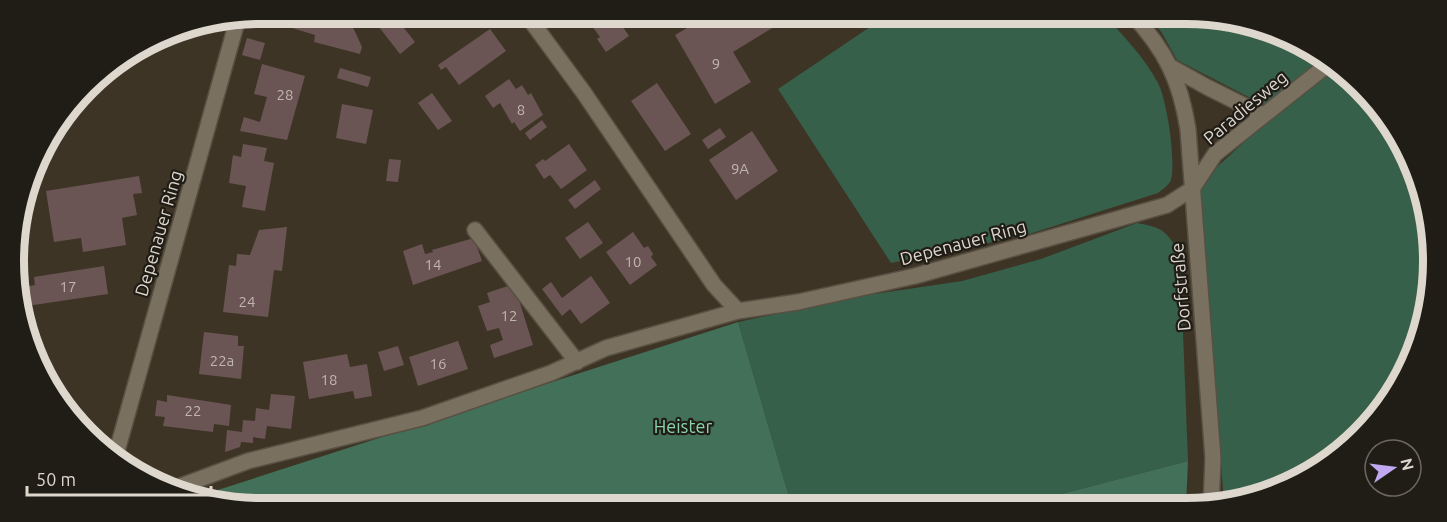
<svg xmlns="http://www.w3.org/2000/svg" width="1447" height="522" viewBox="0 0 1447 522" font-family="Ubuntu,sans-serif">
<rect width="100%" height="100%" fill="#3d3425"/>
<path fill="#36604a" d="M861,14H1103C1123,35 1144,57 1158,83C1167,100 1176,161 1171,180C1169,185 1163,189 1158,193L1026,235L891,263L778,89L870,27Z
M1147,14H1186L1250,22L1324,58L1264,105L1177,60L1162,33Z
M1338,66L1400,137L1431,228L1425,325L1400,385L1349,447L1295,483L1227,504L1224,502L1200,192L1218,166L1264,124Z
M1137,223C1164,228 1167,231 1180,255L1188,461L1011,507H792L738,322L861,296L962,281L1041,259Z"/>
<path fill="#437058" d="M738,322L792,507L261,508L193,498Z
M1188,461L1186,506L1011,507Z"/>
<path fill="#6a5554" d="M293,14H322L321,15L351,23L362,47L360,54L314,42L315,35L289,27Z
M387,14H393L415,42L400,54L375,22Z
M557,14H573L562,21Z
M583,14H642L634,20L632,16L621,24L629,36L606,52L597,39L600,37Z
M711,14H765L774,27L733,52L751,82L715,104L675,35Z
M490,29L506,51L459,85L446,67L441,70L438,65Z
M247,38L265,43L260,60L242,55Z
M262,64L305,76L287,140L240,131L244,117L260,122L267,97L254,94Z
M340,68L371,77L368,87L337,78Z
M509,79L516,89L522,85L528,95L531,93L543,115L520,131L514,122L512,124L500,103L493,108L485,96Z
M657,83L691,134L665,151L631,101Z
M432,93L452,121L438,130L418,103Z
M342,104L373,110L366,144L336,138Z
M542,120L547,127L530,140L525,133Z
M720,128L726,137L708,149L702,140Z
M752,131L778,171L736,200L709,160Z
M243,144L267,148L264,161L274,163L265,211L242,207L246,186L229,183L233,155L241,157Z
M569,144L587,170L561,189L550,175L544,179L535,165L543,159L545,161Z
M389,159L401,160L398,182L386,181Z
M139,176L142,193L133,194L137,215L122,218L126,245L83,252L81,238L54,242L46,191Z
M595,180L601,189L575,209L568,200Z
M588,222L603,243L580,259L565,238Z
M287,227L282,271L274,270L268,317L223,312L229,265L236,266L237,254L250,255L259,230Z
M21,228L24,250L17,251L16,229Z
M633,232L644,248L648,246L653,254L651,257L657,265L630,285L606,252Z
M474,238L482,261L413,285L403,251L422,244L425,254L433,252L432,250Z
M104,266L108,294L27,306L25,287L35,285L34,277Z
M591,276L610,303L581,324L570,309L562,316L542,289L551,282L562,298Z
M514,284L533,345L494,358L490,345L503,340L499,328L487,331L478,306L490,302L487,293Z
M204,332L238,336V346H244L241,379L199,374Z
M458,341L468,369L418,386L409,357Z
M398,346L404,365L384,371L378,352Z
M347,354L350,367L367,364L372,396L355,399L353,391L309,399L303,362Z
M271,394L295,396L291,429L267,426L265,439L253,437V443L241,442L240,447L225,452L227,430L242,432L243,420L255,421L256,408L269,410Z
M167,395L231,405L229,426L214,424L213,432L163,426L165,417L155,416L157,400L167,402Z"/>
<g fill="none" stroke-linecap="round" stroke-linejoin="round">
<defs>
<path id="street" d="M526,14L584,93L714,285L738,311
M1132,14C1166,51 1180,80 1188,129L1213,458L1211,506
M1171,67L1207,87L1263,115
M475,230L577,362
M115,458L238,18
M173,489L248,461L422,418L551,373L606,348L738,311L798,302L915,276L1167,205L1192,189L1215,154L1331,62"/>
</defs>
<use href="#street" stroke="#585043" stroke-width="18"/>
<use href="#street" stroke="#7a705f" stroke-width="15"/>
</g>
<g text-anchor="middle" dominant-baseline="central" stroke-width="4.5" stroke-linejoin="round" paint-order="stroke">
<g font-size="15" fill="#c0b6b0">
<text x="716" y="63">9</text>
<text x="285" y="94">28</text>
<text x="521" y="109">8</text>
<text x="740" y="168">9A</text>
<text x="633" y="261">10</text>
<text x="433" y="264">14</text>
<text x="68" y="286">17</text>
<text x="247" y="301">24</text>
<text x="509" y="315">12</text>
<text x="222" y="360">22a</text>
<text x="438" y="363">16</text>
<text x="329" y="379">18</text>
<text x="193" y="410">22</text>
</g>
<g font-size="18" fill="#ddd7ce" stroke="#201d16">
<text transform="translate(1245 107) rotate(-40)">Paradiesweg</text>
<text transform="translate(158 233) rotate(-74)">Depenauer Ring</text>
<text transform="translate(963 242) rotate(-15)">Depenauer Ring</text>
<text transform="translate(1180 287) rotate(-95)">Dorfstraße</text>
</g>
<g font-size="18" fill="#8bd5ad" stroke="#201d16">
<text x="683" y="426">Heister</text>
</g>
</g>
<path d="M0 0H1447V522H0ZM261 24H1186A237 237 0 0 1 1423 261V261A237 237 0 0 1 1186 498H261A237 237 0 0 1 24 261V261A237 237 0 0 1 261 24Z" fill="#201d16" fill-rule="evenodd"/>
<path fill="none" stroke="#ddd7ce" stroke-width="8" d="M261 24H1186A237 237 0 0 1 1423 261V261A237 237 0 0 1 1186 498H261A237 237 0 0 1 24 261V261A237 237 0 0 1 261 24Z"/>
<g transform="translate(1393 468) rotate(76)"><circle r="28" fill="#201d16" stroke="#6c6760" stroke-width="1.5"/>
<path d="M0-4.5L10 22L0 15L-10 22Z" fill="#c0a8f3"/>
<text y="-9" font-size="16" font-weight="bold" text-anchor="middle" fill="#ddd7ce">N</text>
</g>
<path d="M27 486v9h184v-9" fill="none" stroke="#ddd7ce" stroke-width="3"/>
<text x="36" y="486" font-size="18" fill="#ddd7ce" stroke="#201d16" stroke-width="4.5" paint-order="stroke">50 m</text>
</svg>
